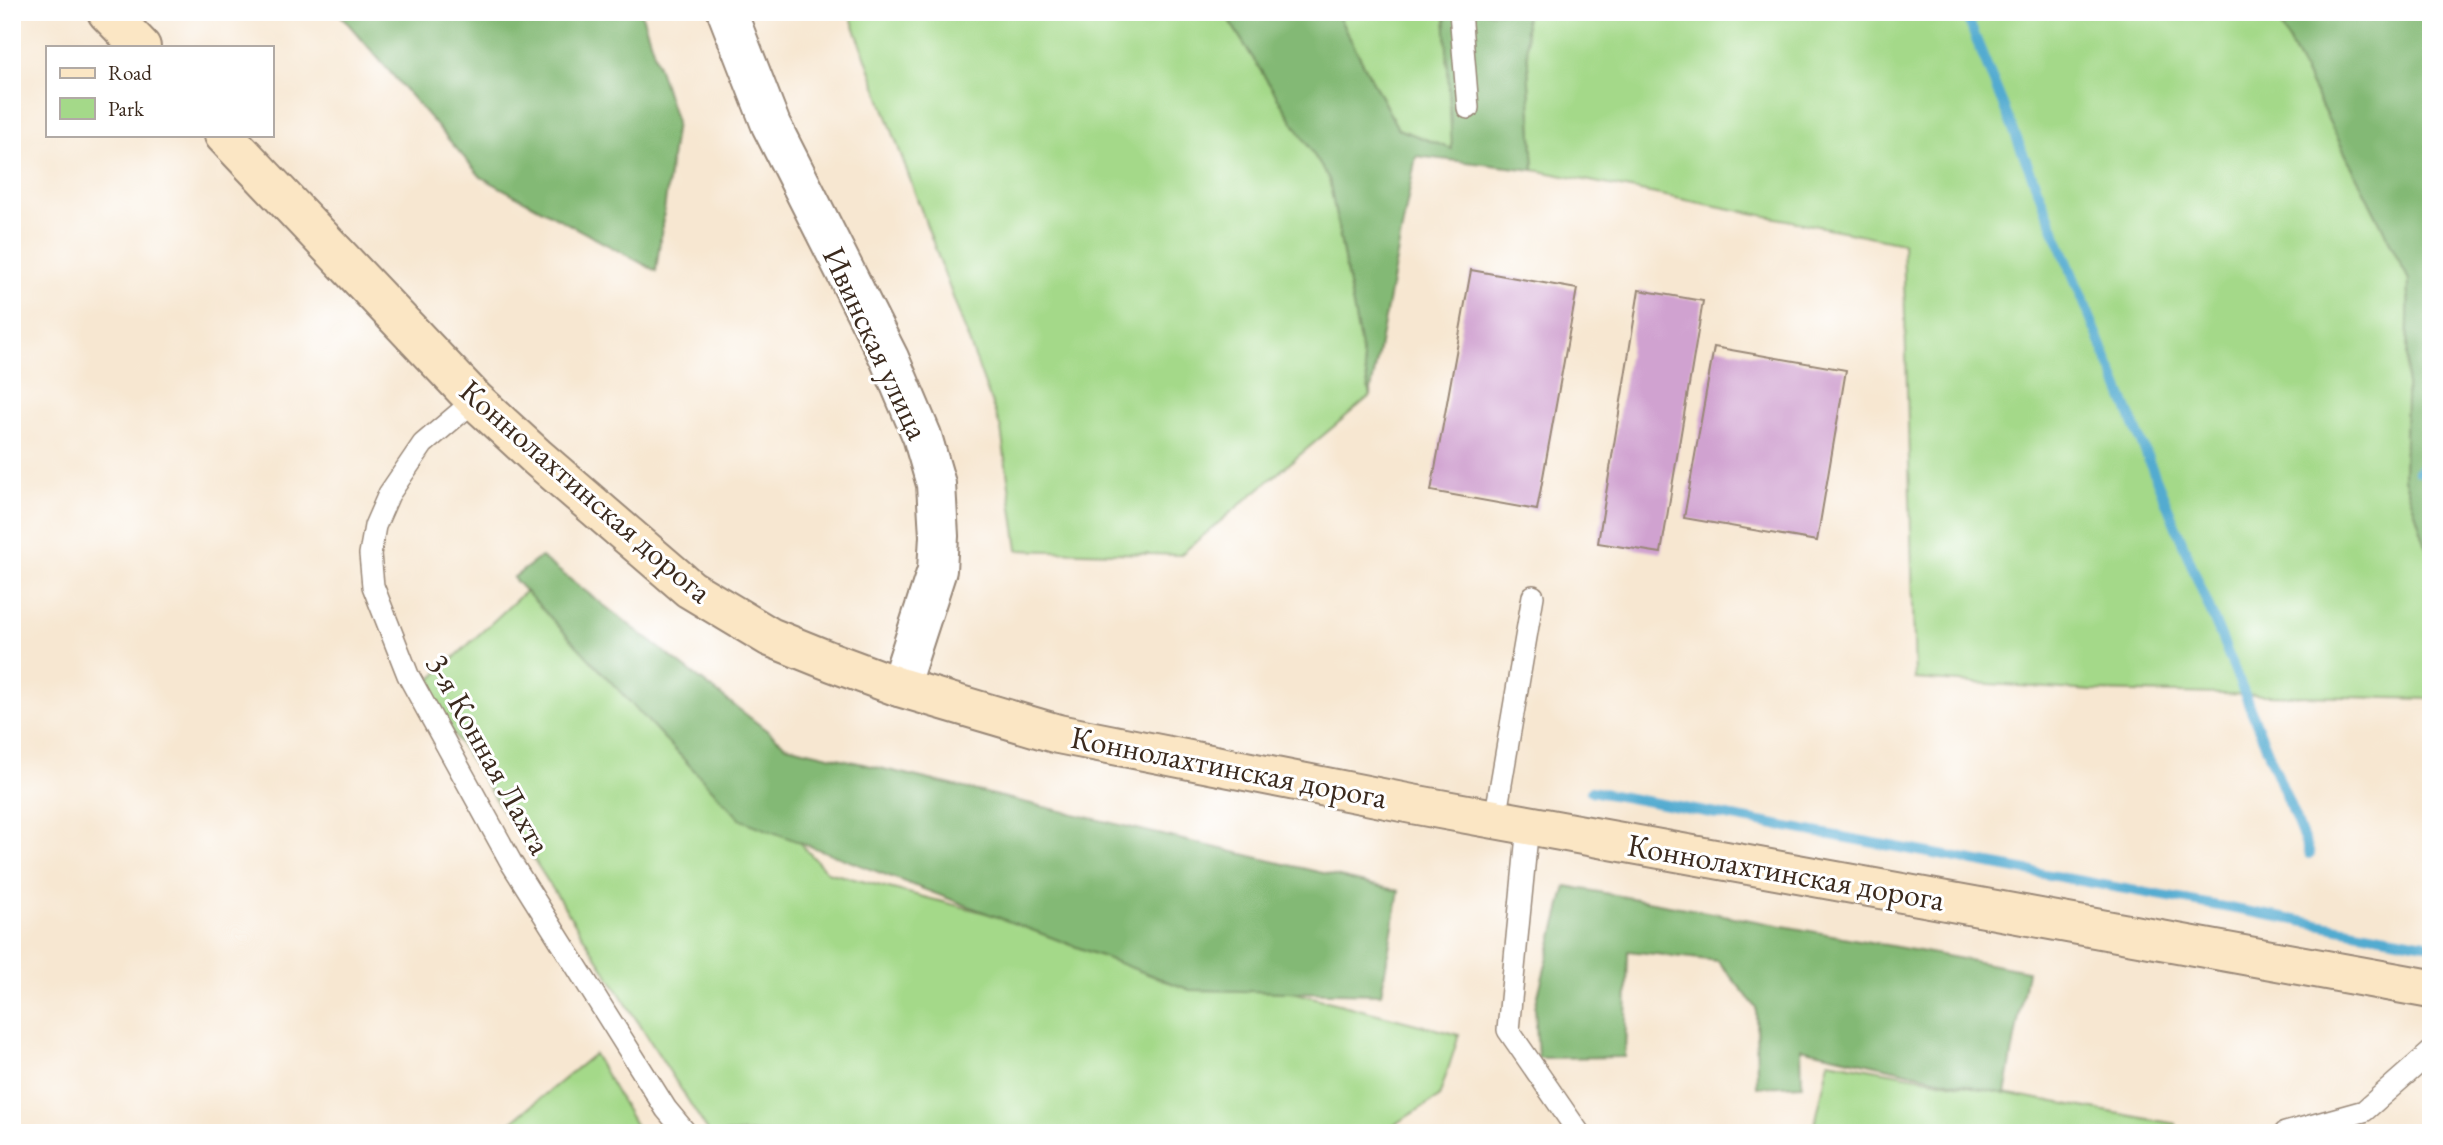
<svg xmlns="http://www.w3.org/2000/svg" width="2443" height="1145" viewBox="0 0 2443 1145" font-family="'EB Garamond',serif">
<rect width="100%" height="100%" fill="#fff"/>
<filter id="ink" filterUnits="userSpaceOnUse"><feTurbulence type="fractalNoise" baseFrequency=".0143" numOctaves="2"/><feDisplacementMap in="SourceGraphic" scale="14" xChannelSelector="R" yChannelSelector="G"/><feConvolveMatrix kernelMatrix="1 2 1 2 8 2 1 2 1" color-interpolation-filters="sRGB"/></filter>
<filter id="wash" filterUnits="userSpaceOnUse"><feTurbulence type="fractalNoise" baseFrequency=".00686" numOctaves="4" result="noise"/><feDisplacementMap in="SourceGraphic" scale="28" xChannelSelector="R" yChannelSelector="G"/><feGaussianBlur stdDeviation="1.57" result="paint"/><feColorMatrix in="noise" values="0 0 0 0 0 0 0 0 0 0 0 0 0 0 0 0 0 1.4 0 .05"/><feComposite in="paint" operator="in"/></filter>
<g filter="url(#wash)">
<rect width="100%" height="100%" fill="#f7e7d1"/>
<path fill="#a4d989" stroke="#708254" stroke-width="2" d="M849,12H1224L1329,179L1370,396L1180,555L1018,550L1001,429Z
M1336,12H1445L1453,150L1398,129Z
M1525,12H2274L2409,280L2404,478L2431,561V699L2092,691L1915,679L1903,243L1534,170Z
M546,572L827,872L1459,1035L1439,1097L1380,1133H709L449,727L427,683Z
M594,1054L640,1133H498Z
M1829,1061L2176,1124L2180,1133H1813Z"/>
<path fill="#83b975" stroke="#5f724a" stroke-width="2" d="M338,12H641L676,122L656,271L481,177Z
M1224,12H1336L1398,129L1452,149L1445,12H1525L1534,170L1416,156L1370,396L1329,179Z
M2274,12H2431V561L2404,478L2409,280Z
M541,557L787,746L1399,891L1381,994L1190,990L741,820L513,578Z
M1566,886L2027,971L2005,1094L1801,1048L1802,1085L1757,1087L1756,1007L1718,961L1628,951L1625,1057L1538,1058L1535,1007Z"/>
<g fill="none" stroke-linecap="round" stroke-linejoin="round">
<path stroke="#52abd0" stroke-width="10" d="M1965,12L2310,854
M2418,471L2431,458
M1591,791L2431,945"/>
</g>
<g id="blocks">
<path fill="#d0a2d0" d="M1471,270L1577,289L1537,510L1431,491Z
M1639,290L1703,301L1661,553L1598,543Z
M1714,347L1846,370L1817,541L1684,518Z"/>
</g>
</g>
<g filter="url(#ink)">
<use href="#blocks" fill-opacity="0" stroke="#998878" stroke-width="2"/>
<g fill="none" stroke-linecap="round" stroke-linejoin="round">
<defs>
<path id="service" d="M1460,12L1468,108
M475,400L423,444L389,494L375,526L370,554L373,586L408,675L512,864L666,1109L686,1133
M1495,819L1533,596
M1528,825L1508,1030L1579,1133
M2285,1133L2364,1111L2431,1052"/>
<path id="tertiary" d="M727,12L771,125L889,358L922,436L936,484L939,536L937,570L899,687"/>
<path id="secondary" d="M107,12L141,47
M224,135L475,400L538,458L690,589L770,637L832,662L899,687L1058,734L1412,804L2431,989"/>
</defs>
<use href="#service" stroke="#998878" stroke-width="24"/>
<use href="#tertiary" stroke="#998878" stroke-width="42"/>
<use href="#secondary" stroke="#998878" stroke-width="42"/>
<use href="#service" stroke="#fff" stroke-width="21"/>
<use href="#tertiary" stroke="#fff" stroke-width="38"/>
<use href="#secondary" stroke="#fbe6c4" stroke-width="38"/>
</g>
</g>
<g text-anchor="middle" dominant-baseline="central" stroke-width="6" stroke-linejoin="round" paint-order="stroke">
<g font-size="32" fill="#3b2a1e" stroke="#fff">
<text transform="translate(876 343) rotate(65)">Ивинская улица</text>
<text transform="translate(586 491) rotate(41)">Коннолахтинская дорога</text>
<text transform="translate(489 754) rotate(61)">3-я Конная Лахта</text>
<text transform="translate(1229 767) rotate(11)">Коннолахтинская дорога</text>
<text transform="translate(1786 872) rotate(10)">Коннолахтинская дорога</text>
</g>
</g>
<rect width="2443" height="1145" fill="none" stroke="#fff" stroke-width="42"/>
<rect x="46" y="46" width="228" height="91" fill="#ffffff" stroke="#b1aaa5" stroke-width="2"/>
<rect x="60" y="68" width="35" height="10" fill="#fbe6c4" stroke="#b1aaa5" stroke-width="2"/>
<text x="108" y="80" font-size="21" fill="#3b2a1e">Road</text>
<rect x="60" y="98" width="35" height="21" fill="#a4d989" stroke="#b1aaa5" stroke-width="2"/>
<text x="108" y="116" font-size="21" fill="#3b2a1e">Park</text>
</svg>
